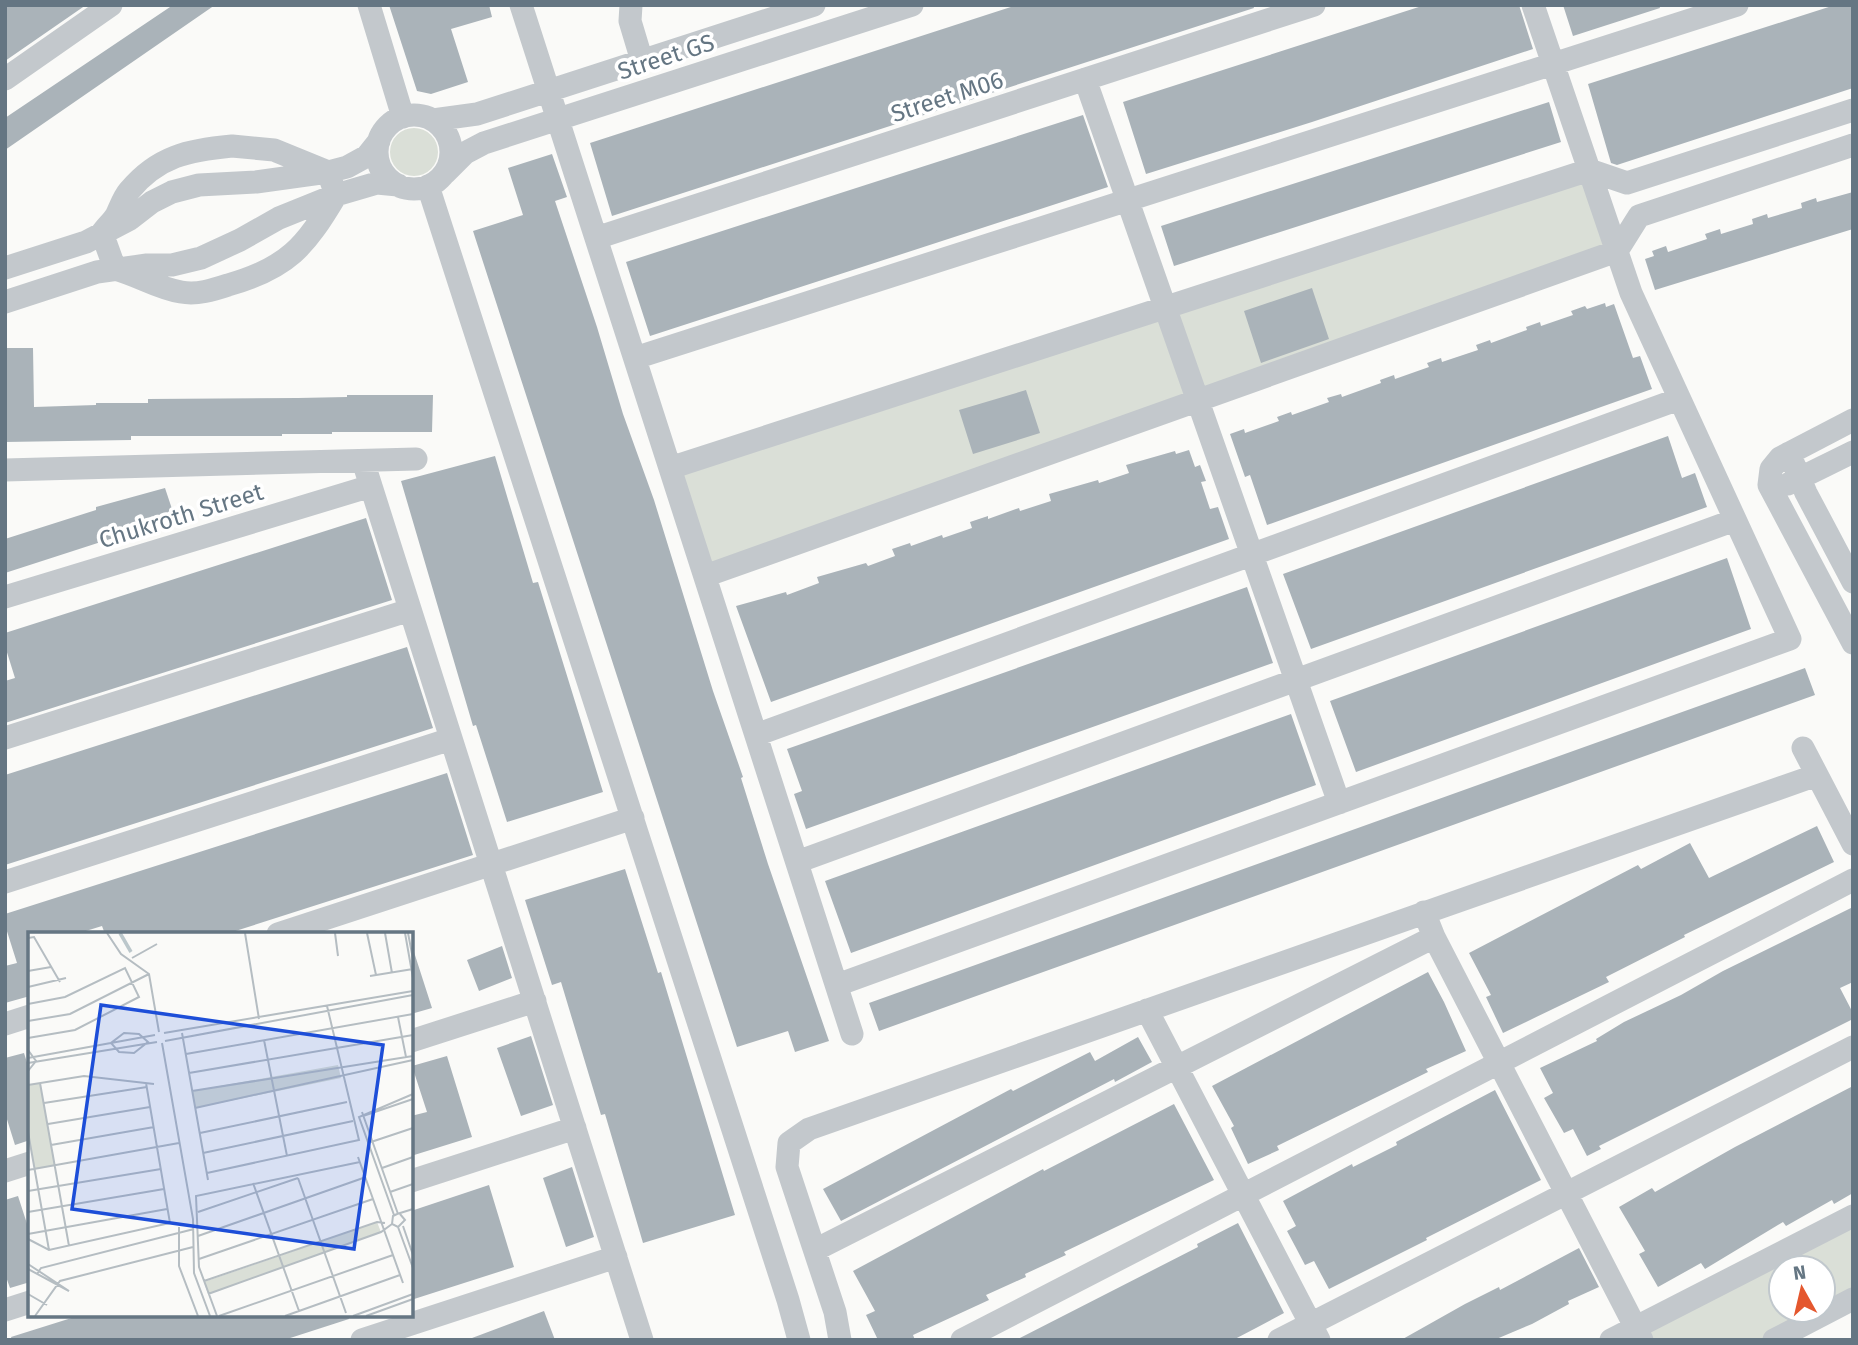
<svg xmlns="http://www.w3.org/2000/svg" width="1858" height="1345" viewBox="0 0 1858 1345" font-family="'Fira Sans',sans-serif">
<rect width="100%" height="100%" fill="#fafaf8"/>
<path fill="#dadfd7" fill-rule="evenodd" d="M390 152a24 24 0 1 1 48 0a24 24 0 1 1-48 0Z
M1589,170L1617,251L705,576L670,468Z
M1853,1216V1299L1774,1340H1611ZM1781,1268H1823V1310H1781Z"/>
<path fill="#aab3b9" d="M5,5H86L5,61Z
M173,5H215L5,150V118Z
M389,5H489L492,17L451,29L468,82L431,94L417,91Z
M1017,5H1253L1254,8L612,216L590,143Z
M1425,5H1519L1533,49L1312,122L1146,174L1123,102Z
M1563,5H1659L1660,8L1573,36Z
M1835,5H1853V88L1617,165L1611,163L1588,84Z
M1549,102L1561,142L1174,266L1161,226Z
M1083,115L1108,187L650,336L626,262Z
M552,154L567,197L555,201L597,327L623,414L654,500L713,691L743,777L741,778L768,864L829,1041L795,1052L788,1031L737,1047L473,231L523,215L508,168Z
M1853,192V229L1655,290L1645,259L1654,256L1652,251L1666,246L1668,252L1707,239L1705,234L1720,229L1721,234L1753,224L1752,219L1767,214L1768,218L1802,208L1801,203L1816,198L1817,202Z
M1312,288L1329,339L1261,363L1244,311Z
M1605,303L1606,307L1614,304L1633,358L1640,356L1652,389L1267,525L1250,475L1245,477L1230,434L1244,429L1245,433L1279,421L1277,417L1291,412L1292,415L1329,402L1327,398L1341,394L1342,397L1381,383L1380,380L1394,375L1395,379L1429,367L1427,363L1441,358L1442,362L1478,350L1476,345L1490,340L1491,343L1527,330L1526,327L1540,322L1541,326L1573,315L1571,311L1585,306L1587,309Z
M5,348H33L34,407L96,405V403H148V399L298,398L347,397V395H433L432,432H332V434H282V436H131V440L5,442Z
M1026,390L1040,433L973,454L959,410Z
M1668,436L1682,478L1695,473L1707,507L1311,649L1283,574Z
M1189,450L1195,467L1200,465L1206,481L1201,482L1210,509L1218,507L1229,539L771,702L736,606L786,592L787,595L819,583L817,577L866,563L868,566L895,556L892,549L910,543L911,546L942,535L943,538L972,528L970,522L988,516V519L1019,508L1020,511L1051,501L1049,494L1098,480L1099,483L1129,473L1126,465L1175,451L1176,454Z
M495,456L533,583L538,582L603,792L507,822L476,725L473,726L401,481Z
M165,488L175,518L5,573V539L96,510V507Z
M366,518L392,600L5,723V681L15,678L5,646V633Z
M1727,558L1751,629L1356,772L1330,701Z
M1247,587L1273,663L806,829L794,794L802,791L787,749Z
M407,647L433,728L5,865V775Z
M1805,668L1815,695L879,1031L869,1003Z
M1291,714L1316,785L851,953L825,881Z
M447,773L473,855L226,934H105L102,926L76,934H30V996L5,1003V966L17,963L5,925V914Z
M1817,826L1834,862L1684,935L1685,937L1606,977L1609,982L1503,1033L1486,997L1491,995L1469,953L1638,865L1641,869L1690,843L1709,878Z
M625,869L658,973L661,972L735,1215L643,1243L605,1114L601,1115L561,982L552,985L525,900Z
M1853,907V982L1840,988L1853,1013V1019L1599,1146L1601,1149L1587,1156L1573,1129L1564,1133L1544,1098L1553,1093L1540,1068L1597,1041L1596,1039L1624,1022L1681,995L1723,971Z
M502,946L512,978L479,991L467,960Z
M411,952H414L432,1008L411,1014Z
M1428,972L1444,1002L1466,1051L1426,1069L1428,1072L1277,1146L1279,1150L1248,1164L1231,1128L1234,1126L1212,1086Z
M531,1036L553,1105L521,1116L497,1048Z
M1138,1037L1152,1062L1115,1082L1114,1079L841,1221L823,1189L1011,1089L1013,1091L1090,1052L1095,1061Z
M24,1053L30,1072V1140L15,1145L5,1113V1058Z
M447,1056L472,1137L411,1156V1116L427,1112L412,1066Z
M1853,1086V1193L1834,1204L1832,1200L1786,1226L1783,1222L1705,1269L1701,1263L1658,1287L1639,1254L1645,1251L1619,1207L1652,1188L1655,1192L1735,1147Z
M1495,1090L1541,1180L1426,1238L1427,1240L1329,1289L1314,1261L1305,1265L1295,1246L1287,1231L1296,1226L1283,1201L1352,1164L1353,1167L1397,1145L1396,1142Z
M1174,1104L1214,1180L1064,1252L1066,1255L1025,1274L1026,1277L986,1295L989,1300L913,1335L915,1340H878L866,1315L875,1311L853,1271L1043,1169L1044,1171Z
M572,1167L594,1237L566,1247L543,1178Z
M489,1185L514,1267L411,1300V1211Z
M18,1196L30,1233V1282L10,1288L5,1274V1200Z
M1238,1223L1284,1313L1256,1328L1233,1340H1016L1198,1247L1197,1244Z
M1579,1248L1599,1287L1568,1301L1569,1304L1532,1324L1494,1340H1401L1465,1304L1499,1287L1500,1290Z
M544,1311L555,1340H472V1338Z
M81,1315H348L349,1319L284,1340H12L11,1337Z"/>
<g fill="none" stroke-linecap="round" stroke-linejoin="round">
<path stroke="#c3c8cc" stroke-width="23" d="M369,5L403,117
M521,5L852,1034
M631,5L630,21L642,61
M5,79L111,5
M1085,79L1339,803
M377 152a37 37 0 1 1 74 0a37 37 0 1 1-74 0Z
M433,120L477,114L814,5
M232,146L274,150L328,172L336,195C305,247 288,268 228,285C213,290 197,295 181,292C157,288 138,275 115,269L102,233C106,227 112,222 116,216C120,208 123,198 129,191C158,156 189,150 232,146Z
M445,173L465,153L484,143L912,5
M428,186L788,1300L799,1340
M596,238L1314,5
M5,268L86,242L130,219L152,202L172,192L199,185L256,182L328,172L347,167L367,156L379,141
M5,302L97,272L147,265H172L201,258L240,240L279,218L336,195L377,183L398,185
M635,358L1737,5
M1853,420L1780,458L1771,469L1769,485L1853,643
M1789,453L1806,493L1853,582
M363,461L642,1340
M670,468L1589,170L1627,183L1853,110
M5,470L416,459
M1788,484L1853,452
M705,576L1617,251L1639,216L1853,145
M5,597L371,486
M756,735L1679,399
M5,738L410,610
M1803,748L1853,844
M797,862L1735,520
M5,882L451,739
M278,934L633,818
M1434,937L1642,1340
M837,985L1790,639L1631,293L1533,5
M1147,1010L1319,1340
M5,1024L30,1016
M411,1041L535,1001
M5,1171L30,1163
M411,1181L575,1128
M815,1250L1434,937L1424,912
M5,1310L30,1302
M362,1340L616,1257
M840,1340L835,1312L787,1167L789,1143L809,1129L1817,775
M962,1340L1853,880
M1279,1340L1853,1047
M1611,1340L1853,1216
M1774,1340L1853,1299"/>
</g>
<g text-anchor="middle" dominant-baseline="central" stroke-width="7" stroke-linejoin="round" paint-order="stroke">
<g font-size="24" fill="#657683" stroke="#fff">
<text transform="translate(666 57) rotate(-18)">Street GS</text>
<text transform="translate(947 97) rotate(-18)">Street M06</text>
<text transform="translate(181 516) rotate(-17)">Chukroth Street</text>
</g>
</g>
<g transform="translate(28 932)">
<rect width="385" height="385" fill="#fafaf8"/>
<path d="M310,133L313,146L167,176L164,159ZM12,151L27,233L7,237L0,200V153ZM349,290L353,300L180,362L176,350Z" fill="#dadfd7"/>
<path fill="none" stroke="#bbc7cb" stroke-width="3.5" d="M92,1L103,20"/>
<path fill="none" stroke="#b5bdc2" stroke-width="2" d="M79,1L93,22L121,42L131,100M217,1L231,87M307,1L310,24M339,1L348,43M357,1L364,41M377,1L385,46M380,1L385,27M0,6L6,5L32,50M104,26L129,12M0,39L23,35M342,44L385,37M0,55L38,46M0,72L37,65L97,36L111,65L47,98L0,106M370,85L378,125M0,89L42,82L121,42M96,101L111,102L120,110L106,121L91,120L83,111ZM136,101L385,59M154,101L180,248M236,108L259,224M137,109L385,63M134,111L165,287L166,341L182,384M0,118L8,129L0,139M158,122L385,82M0,126L127,103M0,131L129,110M161,141L385,103M12,151L41,314M0,153L56,144L126,152M164,159L385,124M16,171L119,155M167,176L385,128M334,180L370,282M335,184L385,167M20,192L122,175M0,200L21,318M172,201L319,170M343,210L385,196M23,213L126,195M175,221L325,189M330,225L375,351M354,236L385,225M0,238L151,211M179,241L331,208L299,74M270,246L318,381M225,251L271,379M0,259L133,237M362,260L385,252M0,280L136,257M170,280L270,246M372,282L377,288L370,295L364,292L365,284L369,282L385,277M366,283L331,185L385,162M375,294L385,323M151,295V334L170,384M370,295L385,336M0,302L139,277M170,304L338,245M0,307L21,318L142,291L118,151M171,327L345,267M0,332L41,359L0,337M9,342L13,336L166,297M176,349L349,290L357,291M0,362L19,373M180,362L353,300L364,292M7,384L32,349L165,315M189,384L171,335L168,264L332,230M191,384L365,323M257,384L372,343M325,384L385,362M338,384L385,367"/>
<path fill="#1d4ed8" fill-opacity="0.15" stroke="#1d4ed8" stroke-width="3.5" d="M73,73L355,113L326,317L44,277Z"/>
<rect width="385" height="385" fill="none" stroke="#657683" stroke-width="3.5"/>
</g>
<rect width="1858" height="1345" fill="none" stroke="#657683" stroke-width="14"/>
<g transform="translate(1802 1289) rotate(352)"><circle r="33" fill="#ffffff" stroke="#c1c8cd" stroke-width="2"/>
<path d="M0-5L12 26L0 18L-12 26Z" fill="#e4572e"/>
<text y="-10" font-size="19" font-weight="bold" text-anchor="middle" fill="#657683">N</text>
</g>
</svg>
